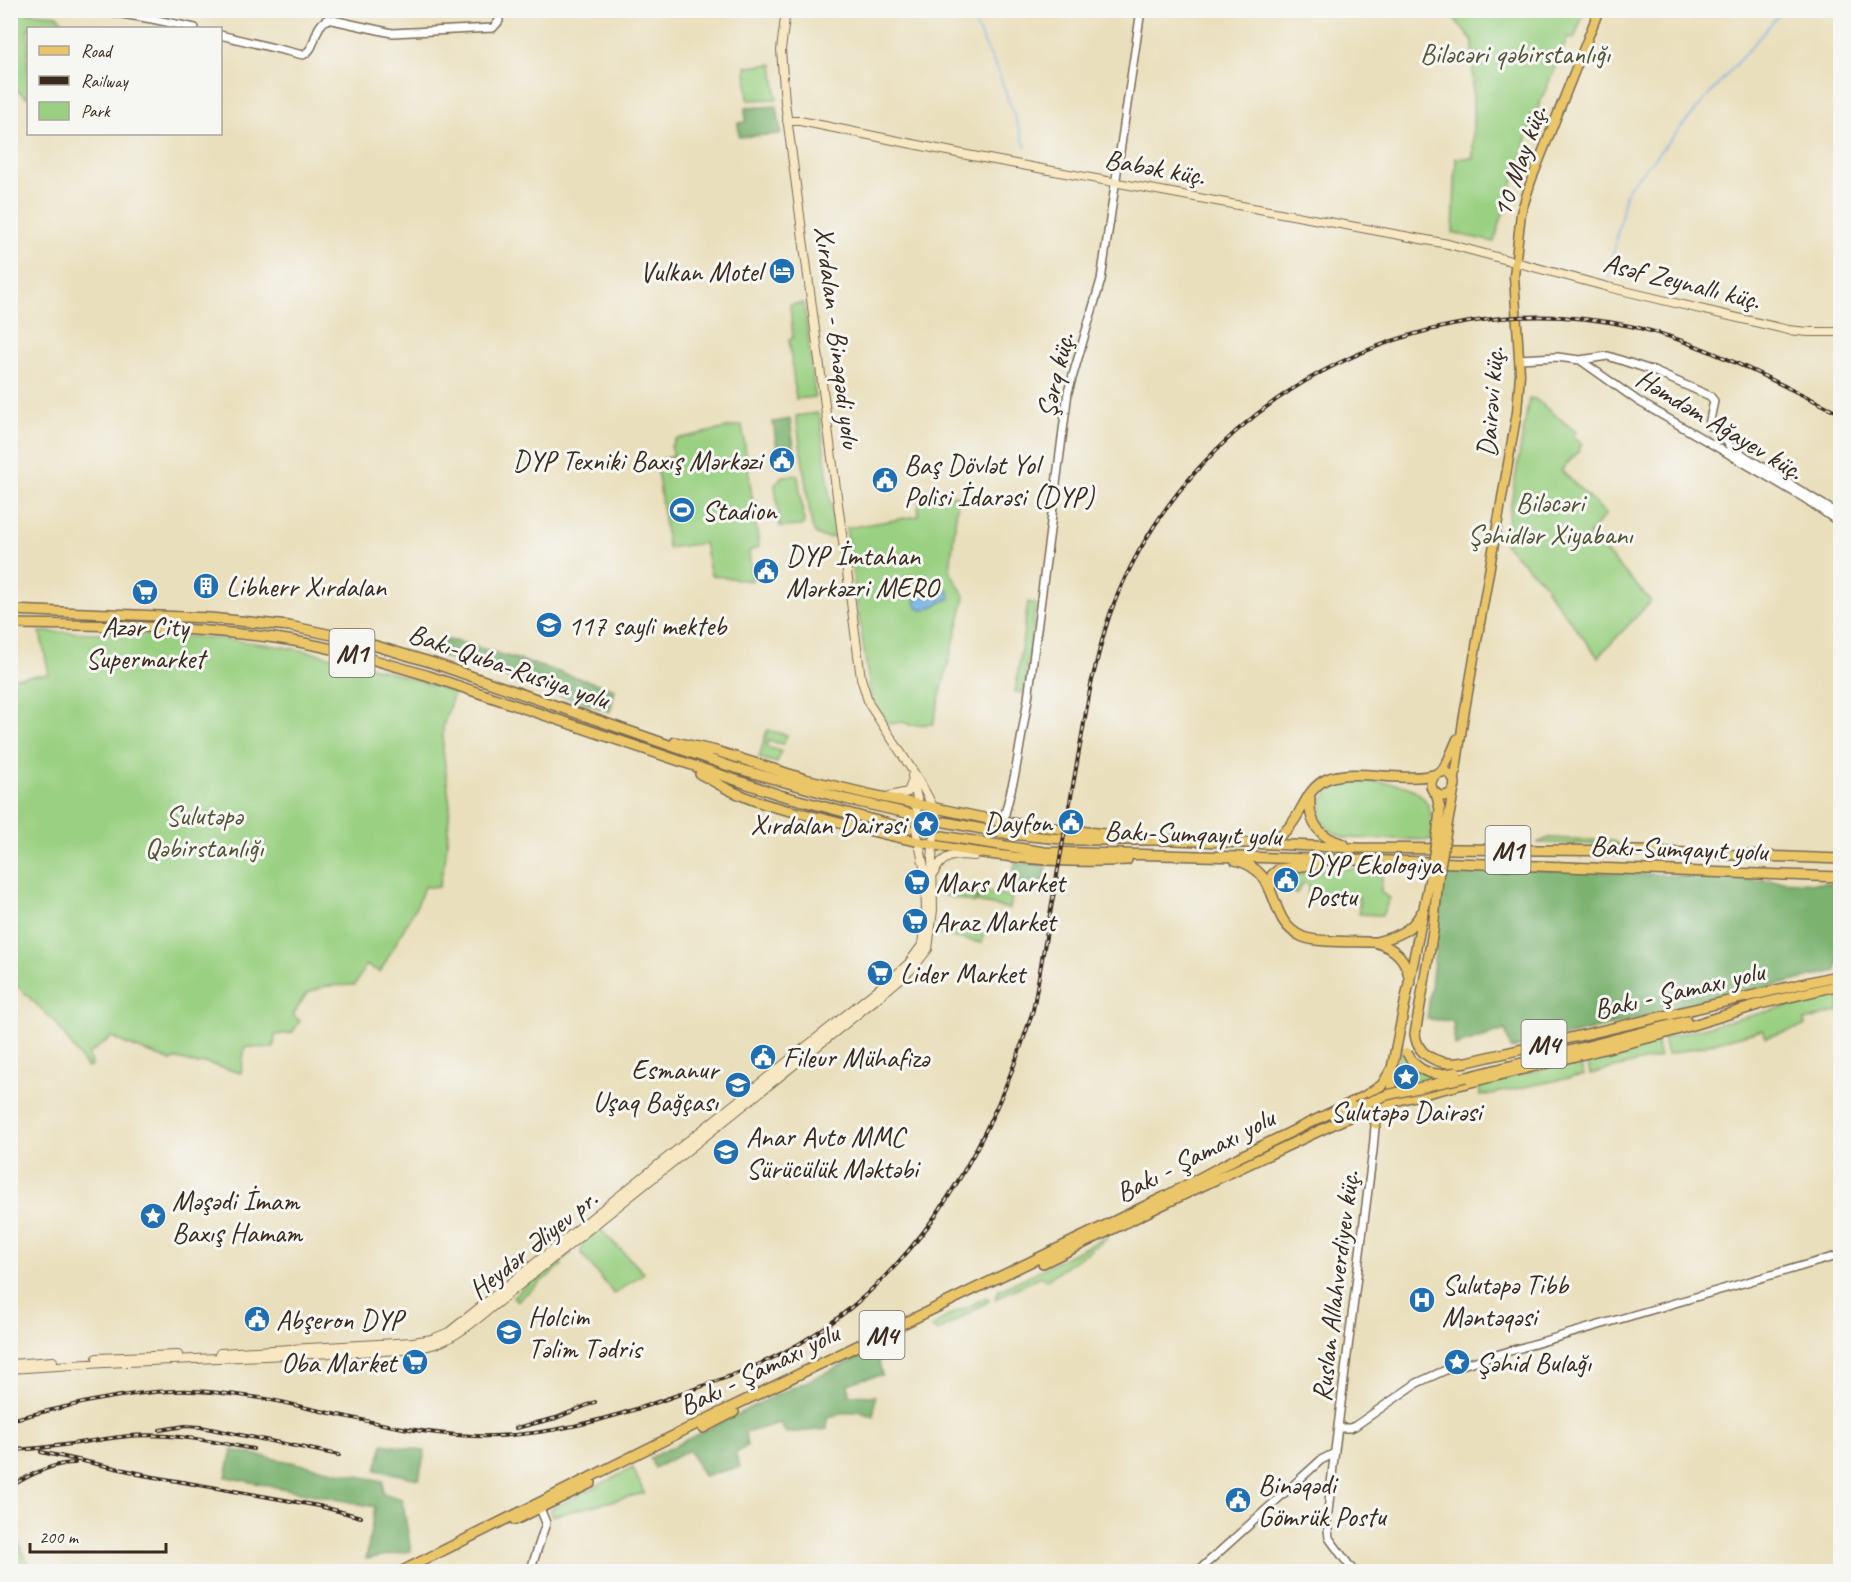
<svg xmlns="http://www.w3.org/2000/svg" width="1851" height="1582" viewBox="0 0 1851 1582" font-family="Caveat,sans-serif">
<rect width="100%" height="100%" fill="#f6f6f2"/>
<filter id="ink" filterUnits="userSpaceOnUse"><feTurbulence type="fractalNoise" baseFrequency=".0167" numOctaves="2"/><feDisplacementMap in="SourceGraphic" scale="12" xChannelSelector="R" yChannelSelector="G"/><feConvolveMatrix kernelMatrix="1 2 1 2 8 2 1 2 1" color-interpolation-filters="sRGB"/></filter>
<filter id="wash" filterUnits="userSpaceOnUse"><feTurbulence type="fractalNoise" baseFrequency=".008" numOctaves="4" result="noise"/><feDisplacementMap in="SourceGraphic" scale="24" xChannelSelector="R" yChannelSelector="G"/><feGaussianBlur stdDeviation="1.35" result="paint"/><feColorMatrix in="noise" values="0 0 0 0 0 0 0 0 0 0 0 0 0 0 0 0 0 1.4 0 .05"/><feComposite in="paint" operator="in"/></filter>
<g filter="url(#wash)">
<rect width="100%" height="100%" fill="#eadfbc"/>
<path fill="#9ad081" stroke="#6a7d50" stroke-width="1.5" d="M10,11L57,15L67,28H28V98L11,86Z
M1579,11L1584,13L1574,39L1568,37L1534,117L1494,242L1453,233L1456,158H1473V41L1448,11Z
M773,64L777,99L748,100L746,67Z
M804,303L815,397L796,399L789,339L793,338L790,305Z
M1529,398L1535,399L1576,432L1573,436L1582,445L1578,449L1579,451L1561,470L1606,514L1589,534L1651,601L1598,657L1546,589L1548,587L1504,544Z
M817,413L820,417L835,537C824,538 817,539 812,527L796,416Z
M742,425L759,547L749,551L752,581L711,575L704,543L668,548L656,461L674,456L671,446L676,439Z
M796,475L798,476L804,522L802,526L780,527L775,485L782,476Z
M920,492L958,496L950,571L965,597L933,724L910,725L903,722L889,724L872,700L870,691L846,528L918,516Z
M1028,602L1036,604L1023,693L1015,692Z
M40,632C128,633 214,634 300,650C353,660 403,676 454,692L443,726V750L450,805L446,855L439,887H424L418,903L380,972L366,965L355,985L325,986L306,994L293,1015L300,1021L292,1033L275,1035L274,1048L245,1047L241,1073L206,1063L196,1064L178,1059L171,1061C151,1052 131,1048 112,1037L89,1054L91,1066L87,1068L56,1023L11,980V678L49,674Z
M767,730L787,735L783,744L768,741L767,747L781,751L777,763L759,758Z
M1347,781C1393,783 1438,777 1432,840L1345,838L1331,831L1322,821V800L1335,784Z
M1549,838L1612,841L1621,845L1537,843Z
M1312,869H1371L1382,876L1381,893L1390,898L1382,915L1359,914V898L1338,896L1336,902L1307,900L1309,884L1303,883L1298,893H1294L1295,873H1310Z
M943,882L1012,897L1010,909L977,902L979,894L977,893L975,903L940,894Z
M938,921L952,923L961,929L984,934L982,943L937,934Z
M1840,993V1011L1804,1021L1805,1026L1766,1037L1763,1030L1667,1055L1663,1038Z
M1656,1039L1660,1057L1590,1074L1587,1058Z
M1401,1042L1405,1056L1442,1078L1397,1087L1396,1076Z
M1579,1061L1584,1075L1480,1096L1479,1084Z
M598,1227L644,1273L614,1294L581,1253L583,1239Z
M1106,1237L1107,1239L1046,1280L1041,1276L995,1299L998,1291Z
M571,1250L572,1252L560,1262L562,1265L517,1301L513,1296Z
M986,1297L989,1301L937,1332L932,1328C950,1311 966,1310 986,1297Z
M633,1468L644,1493L552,1516L551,1509Z
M14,1533L32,1571H11V1535Z"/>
<path fill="#7bb26f" stroke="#5b6e46" stroke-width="1.5" d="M777,106L781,134L739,137L738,123L746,122L745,108Z
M790,419L794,448L788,449L787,446L777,447L773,422Z
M441,639L460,642L615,689L610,712L439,655Z
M1015,863L1047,865L1042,893L1015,888L1016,878L1012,877Z
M1445,870H1575L1835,884L1840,892V956L1836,971L1511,1049L1505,1030L1455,1046L1453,1021L1427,1019Z
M876,1350L882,1375L862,1379L848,1384L849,1395L875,1396L874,1417L858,1411L827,1417V1429L786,1433L780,1423L745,1433L747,1446L735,1454L740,1467L703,1476L689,1450L655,1468L650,1458L770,1398Z
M383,1444L425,1451L419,1479L376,1470Z
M232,1450L383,1481V1493L402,1499L411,1551L366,1559L375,1507L226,1477Z"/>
<path fill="#71b0e4" stroke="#566d81" stroke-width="1.5" d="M946,588L949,592L950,598L925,610L918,609L915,602L917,596L925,594L941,596Z"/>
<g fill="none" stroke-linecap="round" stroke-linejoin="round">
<path stroke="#71b0e4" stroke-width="1.5" d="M968,10L997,69L1026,147
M1608,279L1626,193L1629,187L1783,10"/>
</g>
</g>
<g filter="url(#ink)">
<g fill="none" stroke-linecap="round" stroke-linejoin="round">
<path stroke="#c7bb9c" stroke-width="9" stroke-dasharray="9 4.5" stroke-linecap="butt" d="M911,814L945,822
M910,829L941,836"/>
<defs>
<path id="tertiary" d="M45,10H62
M98,10L152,19L195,28
M220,35L303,55C318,48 312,27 328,19L392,33L493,28L499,21L498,10
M1519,359L1557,357L1580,360L1608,356L1651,370L1710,396L1714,401L1709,425L1721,432L1730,447L1840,515
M1580,360L1638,401L1804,498L1840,523
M1003,822L1015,774L1028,699L1068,392L1101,280L1141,10
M1377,1122L1393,1103
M1338,1428H1350L1355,1426L1417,1383L1448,1369L1840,1255
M530,1572L546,1523L540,1508
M1197,1572L1321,1460L1335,1453
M1354,1572L1329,1538L1327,1521L1333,1466L1373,1150L1377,1103"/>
<path id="secondary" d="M787,121H800L967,155L1448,244L1608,287L1788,330L1808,332H1840
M890,796L908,792L912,782
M934,873C942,854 956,854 974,856
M220,1353L413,1342L432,1339L449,1332L897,974L908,964L922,945L926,912L925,872L916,829L917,798L912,776
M97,1358L178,1355
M10,1364L53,1361
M10,1369L104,1363L404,1350C436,1347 450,1340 476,1320L880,996L913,968L928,949L933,910L932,859L936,812L920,782L869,704L861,678L785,102L781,50L786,10"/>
<path id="primary" d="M1440,773L1448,760L1457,739
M1454,785L1463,721L1517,412L1520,374L1514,276L1521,213L1531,181L1599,10"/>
<path id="trunk" d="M10,610L210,618L289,626L356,640L433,663L732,767L845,799L911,814
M10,624C102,625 197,626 288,640C336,648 382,662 429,676L780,795L908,829
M675,742L716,751L805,779L868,794L1003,822L1113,835
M1431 784a12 12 0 1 1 24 0a12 12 0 1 1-24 0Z
M700,774C714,781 727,790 741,795C767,807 797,812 824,819C922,845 1025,867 1127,860
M1436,793L1440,809L1438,830
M1310,798C1308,823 1320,838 1344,844
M945,822L1009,834L1071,840H1175L1358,848L1638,851L1840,859
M1446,831L1454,789
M942,836L1044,852L1430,862L1840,877
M1264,842C1304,832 1298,792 1327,779C1355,767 1405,784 1437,774
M1235,860C1285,872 1264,921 1303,937C1318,943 1356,941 1374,942C1396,948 1407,959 1410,982
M1438,878L1433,931L1415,1034C1418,1060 1445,1066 1467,1062L1840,975
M1271,886L1272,875L1279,869L1319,864
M1376,942C1395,937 1412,931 1421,913
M1752,1006L1840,985
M1467,1077L1686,1021
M1400,1097L1392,1088V1068L1430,878
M1367,1109L1372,1114L1376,1124
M1168,1202L1340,1121L1367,1109L1407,1098L1660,1035L1758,1005
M1043,1263L1174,1199
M703,1428L734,1412
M515,1520L591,1483
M400,1572L721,1412L1164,1197L1237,1158L1363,1097L1382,1085L1392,1068"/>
</defs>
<use href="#tertiary" stroke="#786955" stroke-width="10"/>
<use href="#secondary" stroke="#786955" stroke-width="10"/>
<use href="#primary" stroke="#786955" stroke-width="11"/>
<use href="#trunk" stroke="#786955" stroke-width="12"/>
<use href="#tertiary" stroke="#fff" stroke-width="7"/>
<use href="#secondary" stroke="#f7e8c3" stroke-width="8"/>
<use href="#primary" stroke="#ebc669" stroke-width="8"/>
<use href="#trunk" stroke="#ebc669" stroke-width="9"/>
<defs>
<path id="rail" d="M10,1420C64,1407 120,1392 174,1391C203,1390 232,1394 260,1398C281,1401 301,1407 321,1411C371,1422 421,1434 473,1436C541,1438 608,1420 672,1397C702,1386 734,1376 764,1362C907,1297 988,1155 1033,1010L1091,684C1098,658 1103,631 1113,606C1194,401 1414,281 1630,326C1702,341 1774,382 1840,413
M516,1428L556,1418L595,1402
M160,1430L185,1426L201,1427L339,1455
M10,1450C51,1449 90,1440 129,1436C171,1433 212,1441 253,1449
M41,1452L143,1474
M137,1474L319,1506L361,1517
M10,1487C29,1475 52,1463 75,1463"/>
</defs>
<use href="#rail" stroke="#3b2a1e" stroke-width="4"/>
<use href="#rail" stroke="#f6f6f2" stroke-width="1.5" stroke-dasharray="4.5" stroke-linecap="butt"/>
<defs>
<path id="trunk-bridge" d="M1430,878L1438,830
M1438,878L1446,831
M1407,1053C1418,1074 1436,1077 1457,1072
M1356,1107L1387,1095L1466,1077"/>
</defs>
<use href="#trunk-bridge" stroke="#786955" stroke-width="12" stroke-linecap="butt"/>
<use href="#trunk-bridge" stroke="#ebc669" stroke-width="9"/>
</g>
</g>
<defs>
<symbol id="hotel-disc" viewBox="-11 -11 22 22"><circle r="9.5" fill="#1f6fb2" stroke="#f6f6f2"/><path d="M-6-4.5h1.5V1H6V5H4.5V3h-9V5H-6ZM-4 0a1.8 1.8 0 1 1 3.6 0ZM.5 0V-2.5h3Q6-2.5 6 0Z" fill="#fff"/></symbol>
<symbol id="civic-disc" viewBox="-11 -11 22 22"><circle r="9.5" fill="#1f6fb2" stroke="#f6f6f2"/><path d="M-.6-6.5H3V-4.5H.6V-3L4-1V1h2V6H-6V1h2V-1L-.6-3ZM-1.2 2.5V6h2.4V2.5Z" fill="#fff"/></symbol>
<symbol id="stadium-disc" viewBox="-11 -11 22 22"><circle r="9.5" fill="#1f6fb2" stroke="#f6f6f2"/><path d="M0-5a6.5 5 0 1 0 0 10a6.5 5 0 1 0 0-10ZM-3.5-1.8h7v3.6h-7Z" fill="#fff"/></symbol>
<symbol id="building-disc" viewBox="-11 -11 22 22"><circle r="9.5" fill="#1f6fb2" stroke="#f6f6f2"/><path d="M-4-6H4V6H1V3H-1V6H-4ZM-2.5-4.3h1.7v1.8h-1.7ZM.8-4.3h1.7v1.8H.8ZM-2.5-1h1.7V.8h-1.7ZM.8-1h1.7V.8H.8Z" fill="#fff"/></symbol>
<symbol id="supermarket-disc" viewBox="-11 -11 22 22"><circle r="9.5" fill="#1f6fb2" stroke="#f6f6f2"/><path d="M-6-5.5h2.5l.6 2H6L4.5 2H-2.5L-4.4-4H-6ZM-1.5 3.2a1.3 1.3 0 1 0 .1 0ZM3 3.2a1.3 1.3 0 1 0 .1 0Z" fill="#fff"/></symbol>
<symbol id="school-disc" viewBox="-11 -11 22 22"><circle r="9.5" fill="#1f6fb2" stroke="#f6f6f2"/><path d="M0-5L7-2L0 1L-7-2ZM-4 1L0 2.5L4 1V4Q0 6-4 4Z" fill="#fff"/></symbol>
<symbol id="sight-disc" viewBox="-11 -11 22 22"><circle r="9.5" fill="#1f6fb2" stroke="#f6f6f2"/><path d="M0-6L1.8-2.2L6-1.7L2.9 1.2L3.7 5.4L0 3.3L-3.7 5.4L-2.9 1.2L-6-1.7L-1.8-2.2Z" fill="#fff"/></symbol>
<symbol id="university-disc" viewBox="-11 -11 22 22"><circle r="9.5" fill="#1f6fb2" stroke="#f6f6f2"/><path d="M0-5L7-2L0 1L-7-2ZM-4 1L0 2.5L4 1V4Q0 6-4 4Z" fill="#fff"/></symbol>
<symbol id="hospital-disc" viewBox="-11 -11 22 22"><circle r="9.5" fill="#1f6fb2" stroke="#f6f6f2"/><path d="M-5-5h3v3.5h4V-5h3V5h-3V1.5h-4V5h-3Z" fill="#fff"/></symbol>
</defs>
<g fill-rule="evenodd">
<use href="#hotel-disc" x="767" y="256" width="30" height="30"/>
<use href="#civic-disc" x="767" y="445" width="30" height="30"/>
<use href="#civic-disc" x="870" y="465" width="30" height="30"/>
<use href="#stadium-disc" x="667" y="495" width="30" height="30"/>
<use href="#civic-disc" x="751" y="556" width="30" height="30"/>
<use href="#building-disc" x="191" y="571" width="30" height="30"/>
<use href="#supermarket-disc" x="130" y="577" width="30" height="30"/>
<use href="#school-disc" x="534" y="610" width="30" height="30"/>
<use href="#civic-disc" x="1056" y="807" width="30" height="30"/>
<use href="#sight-disc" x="911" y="809" width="30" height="30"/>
<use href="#civic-disc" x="1271" y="865" width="30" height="30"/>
<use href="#supermarket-disc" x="902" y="867" width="30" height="30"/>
<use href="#supermarket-disc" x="900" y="906" width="30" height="30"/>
<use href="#supermarket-disc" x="865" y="958" width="30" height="30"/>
<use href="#civic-disc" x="748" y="1042" width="30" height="30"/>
<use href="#sight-disc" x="1391" y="1062" width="30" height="30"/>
<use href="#school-disc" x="723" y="1070" width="30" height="30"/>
<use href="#university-disc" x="711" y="1137" width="30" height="30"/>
<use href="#sight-disc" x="138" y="1201" width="30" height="30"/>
<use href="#hospital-disc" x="1407" y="1285" width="30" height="30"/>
<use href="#civic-disc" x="242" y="1304" width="30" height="30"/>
<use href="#university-disc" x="494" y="1317" width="30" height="30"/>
<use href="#supermarket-disc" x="400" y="1347" width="30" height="30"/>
<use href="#sight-disc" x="1442" y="1347" width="30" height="30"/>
<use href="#civic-disc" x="1223" y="1485" width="30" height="30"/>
</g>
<g text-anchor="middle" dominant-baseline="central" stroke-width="6" stroke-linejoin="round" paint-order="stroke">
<g fill="#f6f6f2" stroke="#73675e" stroke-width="1.5">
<rect x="329.5" y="629" width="45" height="48" rx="4.5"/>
<rect x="1485.5" y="826" width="45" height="48" rx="4.5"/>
<rect x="1521.5" y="1020" width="45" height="48" rx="4.5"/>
<rect x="859.5" y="1311" width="45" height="48" rx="4.5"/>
</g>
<g font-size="27" font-weight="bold" fill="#3b2a1e">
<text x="352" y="653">M1</text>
<text x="1508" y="850">M1</text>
<text x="1544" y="1044">M4</text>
<text x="882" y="1335">M4</text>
</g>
<g font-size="28" fill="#535437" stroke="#f6f6f2">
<text x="1515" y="53">Biləcəri qəbirstanlığı</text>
<text x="1550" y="502">Biləcəri<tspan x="1550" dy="32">Şəhidlər Xiyabanı</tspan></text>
<text x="204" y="815">Sulutəpə<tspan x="204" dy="32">Qəbirstanlığı</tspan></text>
</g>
<g font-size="28" fill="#3b2a1e" stroke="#f6f6f2">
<text transform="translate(1519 161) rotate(-71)">10 May küç.</text>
<text transform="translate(1155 167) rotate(10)">Babək küç.</text>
<text transform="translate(1682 281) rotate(14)">Asəf Zeynallı küç.</text>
<text transform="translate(838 337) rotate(83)">Xırdalan - Binəqədi yolu</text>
<text transform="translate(1055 375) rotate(-77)">Şərq küç.</text>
<text transform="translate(1490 402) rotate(-86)">Dairəvi küç.</text>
<text transform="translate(1720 424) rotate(31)">Həmdəm Ağayev küç.</text>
<text transform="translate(509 666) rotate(19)">Bakı-Quba-Rusiya yolu</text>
<text transform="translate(1193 833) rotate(2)">Bakı-Sumqayıt yolu</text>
<text transform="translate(1679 848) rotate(2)">Bakı-Sumqayıt yolu</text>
<text transform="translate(1679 990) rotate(-13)">Bakı - Şamaxı yolu</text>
<text transform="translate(1195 1155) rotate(-27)">Bakı - Şamaxı yolu</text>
<text transform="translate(533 1244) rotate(-39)">Heydər Əliyev pr.</text>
<text transform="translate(1335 1286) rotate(-83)">Ruslan Allahverdiyev küç.</text>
<text transform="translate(759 1369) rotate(-26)">Bakı - Şamaxı yolu</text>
</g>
<g font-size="28" fill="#3b2a1e" stroke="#f6f6f2" text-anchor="start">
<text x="762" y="271" text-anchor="end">Vulkan Motel</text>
<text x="762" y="460" text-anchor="end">DYP Texniki Baxış Mərkəzi</text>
<text x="904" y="464">Baş Dövlət Yol<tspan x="904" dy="32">Polisi İdarəsi (DYP)</tspan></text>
<text x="702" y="510">Stadion</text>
<text x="786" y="555">DYP İmtahan<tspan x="786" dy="32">Mərkəzri MERO</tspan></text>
<text x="226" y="586">Libherr Xırdalan</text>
<text x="568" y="625">117 sayli mekteb</text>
<text x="145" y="626" text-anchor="middle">Azər City<tspan x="145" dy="32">Supermarket</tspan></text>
<text x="1052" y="822" text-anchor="end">Dayfon</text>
<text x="906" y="824" text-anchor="end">Xırdalan Dairəsi</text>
<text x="1306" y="864">DYP Ekologiya<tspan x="1306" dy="32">Postu</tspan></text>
<text x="936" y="882">Mars Market</text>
<text x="934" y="921">Araz Market</text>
<text x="900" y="973">Lider Market</text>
<text x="783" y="1057">Fileur Mühafizə</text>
<text x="718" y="1069" text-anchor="end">Esmanur<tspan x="718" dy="32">Uşaq Bağçası</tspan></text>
<text x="1406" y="1111" text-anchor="middle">Sulutəpə Dairəsi</text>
<text x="746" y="1136">Anar Avto MMC<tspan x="746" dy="32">Sürücülük Məktəbi</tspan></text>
<text x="172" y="1200">Məşədi İmam<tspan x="172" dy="32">Baxış Hamam</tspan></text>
<text x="1442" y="1284">Sulutəpə Tibb<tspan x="1442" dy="32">Məntəqəsi</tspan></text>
<text x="528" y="1316">Holcim<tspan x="528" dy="32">Təlim Tədris</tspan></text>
<text x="276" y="1319">Abşeron DYP</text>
<text x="396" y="1362" text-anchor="end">Oba Market</text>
<text x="1476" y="1362">Şəhid Bulağı</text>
<text x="1258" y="1484">Binəqədi<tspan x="1258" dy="32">Gömrük Postu</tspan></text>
</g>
</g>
<rect width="1851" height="1582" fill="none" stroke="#f6f6f2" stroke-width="36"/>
<rect x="27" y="27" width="195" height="108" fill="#f6f6f2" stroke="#aba49d" stroke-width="1.5"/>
<rect x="39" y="46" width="30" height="9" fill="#ebc669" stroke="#aba49d" stroke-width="1.5"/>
<text x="81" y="57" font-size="18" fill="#3b2a1e">Road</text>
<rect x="39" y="76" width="30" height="9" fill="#3b2a1e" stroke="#aba49d" stroke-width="1.5"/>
<text x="81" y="87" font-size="18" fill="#3b2a1e">Railway</text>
<rect x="39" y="102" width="30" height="18" fill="#9ad081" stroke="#aba49d" stroke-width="1.5"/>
<text x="81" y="117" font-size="18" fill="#3b2a1e">Park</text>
<path d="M30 1543v9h136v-9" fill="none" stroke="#3b2a1e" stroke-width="3"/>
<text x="39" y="1543" font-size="18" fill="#3b2a1e" stroke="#f6f6f2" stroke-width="4.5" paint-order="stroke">200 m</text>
</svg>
